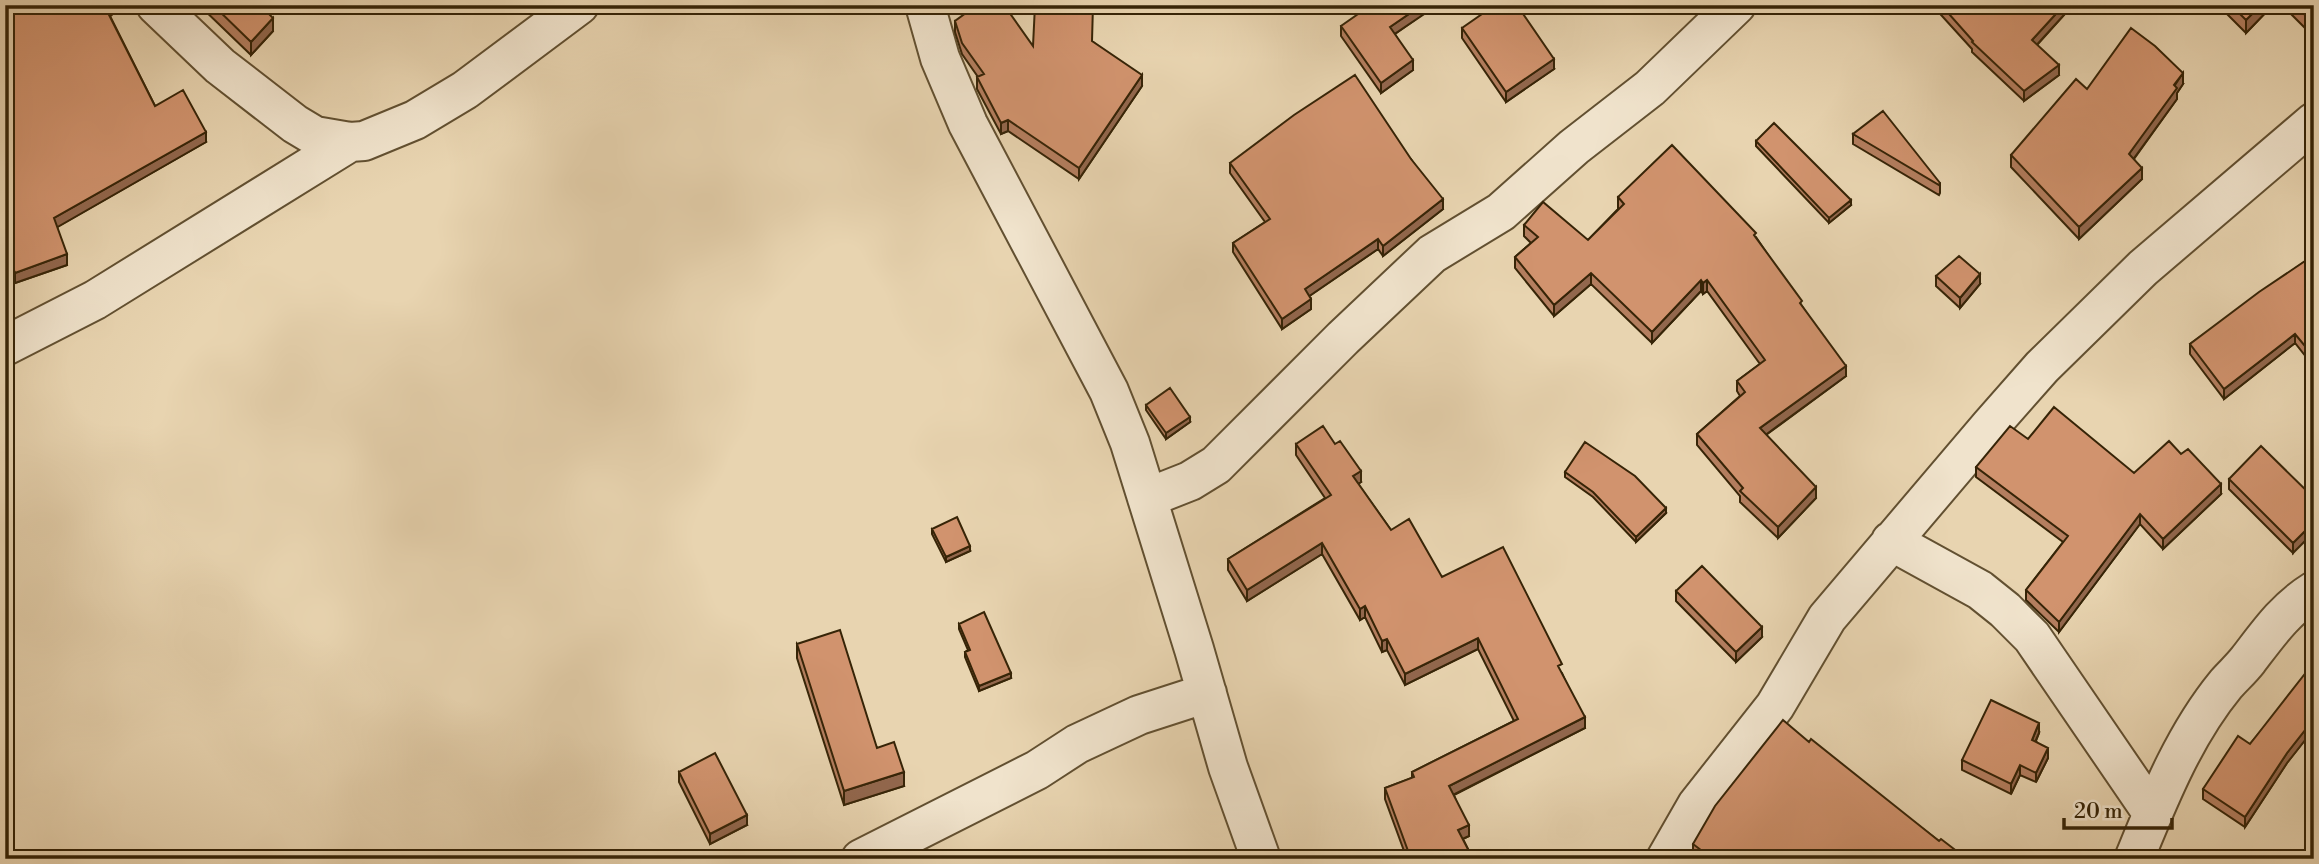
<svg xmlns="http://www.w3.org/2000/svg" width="2319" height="864" viewBox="0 0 2319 864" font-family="'Libre Bodoni',serif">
<rect width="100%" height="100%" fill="#e8d4b0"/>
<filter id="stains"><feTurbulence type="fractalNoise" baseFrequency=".00286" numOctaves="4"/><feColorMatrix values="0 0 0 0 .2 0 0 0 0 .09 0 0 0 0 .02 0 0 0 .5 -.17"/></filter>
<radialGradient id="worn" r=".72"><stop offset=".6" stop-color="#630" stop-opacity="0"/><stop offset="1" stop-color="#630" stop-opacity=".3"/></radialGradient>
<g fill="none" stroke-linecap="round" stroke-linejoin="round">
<defs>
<path id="minor" d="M156,5L220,66L295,124L315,136L350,142L364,141L415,120L465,90L579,5
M925,5L940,58L968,124L1109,391L1130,443L1194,649L1228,767L1261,859
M5,346L95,300L350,142
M1147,498L1190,481L1216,465L1343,338L1432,254L1501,212L1574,147L1650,88L1736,5
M1891,541L1980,590L2005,610L2032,637L2153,814
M861,859L1037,770L1077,744L1139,715L1207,693
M1666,859L1697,805L1775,706L1827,618L1990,426L2042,367L2143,268L2314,122
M2134,859C2159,798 2184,735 2226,684C2233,676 2241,669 2248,660C2268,634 2285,609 2314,591"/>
</defs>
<use href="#minor" stroke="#625031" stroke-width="42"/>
<use href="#minor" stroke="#f0e3cc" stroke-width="38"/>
</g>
<path fill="#b47e5f" stroke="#362407" stroke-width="2" d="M5,5L34,8L116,5V11L110,16L155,106L206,142L57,227L67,265L15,283L5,256Z
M199,5H260L273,31L251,55Z
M1436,5L1395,34L1413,70L1381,93L1341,36V26Z
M1932,5H2073L2037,45L2059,75L2024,101L1972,52V49Z
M2218,5H2273L2246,33Z
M2282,5H2314V37Z
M955,21L1033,46L1092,41L1142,86L1079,179L1008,131L1001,134L977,89V77H978L962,54L955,32Z
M1462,28L1554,69L1506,102L1462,38Z
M2183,84L2177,93V99L2134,159L2142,179L2079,239L2011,167V155L2087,89Z
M1853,134L1940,183V193L1939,195L1853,144Z
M1756,141L1851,205L1829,223L1756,146Z
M1411,159L1443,209L1383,256L1378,249L1309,296L1311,309L1282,329L1233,252V243L1265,222L1230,173V163Z
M1618,197L1756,237L1802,306L1846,376L1766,435L1816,498L1778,538L1740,502V496L1697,445V434L1740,396L1737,391V381L1760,364L1707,291L1703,294L1701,291L1652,343L1591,284L1554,316L1515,268V257L1531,243L1524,236V225L1588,240L1618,209Z
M2314,255V367L2295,343L2224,399L2190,354V344Z
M1936,276L1980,284L1960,308L1936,286Z
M1146,405L1190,422L1166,439L1146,410Z
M2028,439L2134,473L2221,494L2163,549L2140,524L2059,632L2026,600V590L2063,542L1976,477V467Z
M1296,444L1361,482L1358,484L1391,530L1442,577L1562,673L1585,728L1454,795L1469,836L1463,839L1473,859H1407L1385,799V788L1412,778V772L1514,721L1478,649L1405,685L1387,650L1382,652L1365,617L1360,620L1322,554L1247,601L1228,570V559L1325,498L1296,455Z
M1565,472L1666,513L1636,542L1593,497L1565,477Z
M2229,479L2314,498L2293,553L2229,489Z
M932,529L970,551L946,562L932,534Z
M1676,591L1762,637L1736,662L1676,601Z
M959,624L1011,678L979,691L965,657V652L968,650L959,629Z
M797,644L877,748L904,786L844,805L797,658Z
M2314,668V731L2313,730L2287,763L2245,827L2203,799V789L2250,744Z
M2039,733L2036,741L2048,758L2036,782L2020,775L2011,794L1962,770V760Z
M1809,742L1939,841L1967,859H1698L1693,855V844Z
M679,772L747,825L710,844L679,782Z"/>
<path fill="#92674d" stroke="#362407" stroke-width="2" d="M110,5H116V11L106,20V9Z
M1422,5L1436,6L1390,37V27Z
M2064,5H2073L2032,50V40Z
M2261,5H2273L2246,33V20Z
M273,18V31L251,55V42Z
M1554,59V69L1506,102V92Z
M1413,60V70L1381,93V83Z
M2059,65V75L2024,101V91Z
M2183,73V84L2177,93V99L2129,165V154Z
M1142,75V86L1079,179V168Z
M1008,120V131L1001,134V123Z
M206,132V142L54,229V218Z
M2142,168V179L2079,239V227Z
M1443,199V209L1383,256V246Z
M1851,200V205L1829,223V218Z
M1378,239V249L1305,299V289Z
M67,254V265L15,283V273Z
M1591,273V284L1554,316V305Z
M1980,274V284L1960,308V298Z
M1701,280V291L1652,343V332Z
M1707,280V291L1703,294V283Z
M1311,299V309L1282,329V319Z
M2295,334V343L2224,399V389Z
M1846,366V376L1760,439V428Z
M1190,417V422L1166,439V433Z
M1361,471V482L1353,487V476Z
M2221,484V494L2163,549V539Z
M1816,487V498L1778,538V527Z
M1666,508V513L1636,542V537Z
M2140,514V524L2059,632V622Z
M2314,522V532L2293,553V543Z
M1322,543V554L1247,601V590Z
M970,546V551L946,562V557Z
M1365,606V617L1360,620V609Z
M1762,627V637L1736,662V652Z
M1478,638V649L1405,685V674Z
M1387,639V650L1382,652V641Z
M1011,673V678L979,691V686Z
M1585,717V728L1449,797V786Z
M2313,720V730L2287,763L2245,827V817L2287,753Z
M2039,723V733L2032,749V740Z
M2048,748V758L2036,782V773Z
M2020,765V775L2011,794V784Z
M904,772V786L844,805V791Z
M747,815V825L710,844V834Z
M1469,825V836L1458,841V830Z"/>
<path fill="#d1936e" stroke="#362407" stroke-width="2" d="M5,5H32L34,8L38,5H110L106,9L155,106L183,90L206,132L54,218L67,254L15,273L5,245V94L8,93L5,89Z
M213,5H260L273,18L251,42Z
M977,5H1004L1033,46L1035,5H1093L1092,41L1142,75L1079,168L1008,120L1001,123L977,77L984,74L962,43L955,21Z
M1371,5H1422L1390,27L1413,60L1381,83L1341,26Z
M1495,5H1517L1554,59L1506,92L1462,28Z
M1941,5H2064L2032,40L2059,65L2024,91L1972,42L1973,41Z
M2231,5H2261L2246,20Z
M2295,5H2314V24Z
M2131,28L2155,46L2183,73L2174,85L2177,88L2129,154L2142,168L2079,227L2011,155L2076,79L2087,89Z
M1355,75L1411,159L1443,199L1383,246L1378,239L1305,289L1311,299L1282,319L1233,243L1270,219L1230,163L1294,115Z
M1883,111L1940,183L1939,185L1853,134Z
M1774,123L1851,200L1829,218L1756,141Z
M1672,145L1756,233L1754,235L1802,301L1800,303L1846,366L1760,428L1816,487L1778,527L1740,491L1743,488L1697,434L1745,392L1737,381L1765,360L1707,280L1703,283L1701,280L1652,332L1591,273L1554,305L1515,257L1538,237L1524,225L1543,202L1588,240L1624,204L1618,197Z
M2314,255V357L2295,334L2224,389L2190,344L2259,292Z
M1959,256L1980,274L1960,298L1936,276Z
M1170,388L1190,417L1166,433L1146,405Z
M2054,407L2134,473L2169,441L2181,454L2188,449L2221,484L2163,539L2140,514L2059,622L2026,590L2068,536L1976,467L2010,426L2028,439Z
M1323,426L1335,444L1340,441L1361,471L1353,476L1391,530L1409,519L1442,577L1503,547L1562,664L1558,666L1585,717L1449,786L1469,825L1458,830L1473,859H1411L1385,788L1414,777L1412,772L1518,719L1478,638L1405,674L1387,639L1382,641L1365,606L1360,609L1322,543L1247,590L1228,559L1331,495L1296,444Z
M1585,442L1635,476L1666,508L1636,537L1593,492L1565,472Z
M2261,446L2314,498V522L2293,543L2229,479Z
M957,517L970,546L946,557L932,529Z
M1702,566L1762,627L1736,652L1676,591Z
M984,612L1011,673L979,686L965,652L970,650L959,624Z
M840,630L877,748L894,742L904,772L844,791L797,644Z
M2311,666L2314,668V721L2313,720L2287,753L2245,817L2203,789L2238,736L2250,744Z
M1991,700L2039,723L2032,740L2048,748L2036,773L2020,765L2011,784L1962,760Z
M1783,720L1809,742L1811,739L1939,841L1941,839L1967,859H1884L1880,855L1877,859H1709L1710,857L1693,844L1715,806Z
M715,753L747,815L710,834L679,772Z
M1102,852L1104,859H1073Z"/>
<rect width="2319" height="864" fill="none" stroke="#e8d4b0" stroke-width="28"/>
<rect x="7" y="7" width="2305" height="850" fill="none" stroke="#362407" stroke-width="3.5"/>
<rect x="14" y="14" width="2291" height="836" fill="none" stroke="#362407" stroke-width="2"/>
<path d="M2064 818v10h108v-10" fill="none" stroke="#362407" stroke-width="3.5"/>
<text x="2074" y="818" font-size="21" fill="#362407" stroke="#f0e3cc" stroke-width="5" paint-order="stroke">20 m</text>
<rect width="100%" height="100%" filter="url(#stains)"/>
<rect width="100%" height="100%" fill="url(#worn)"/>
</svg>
